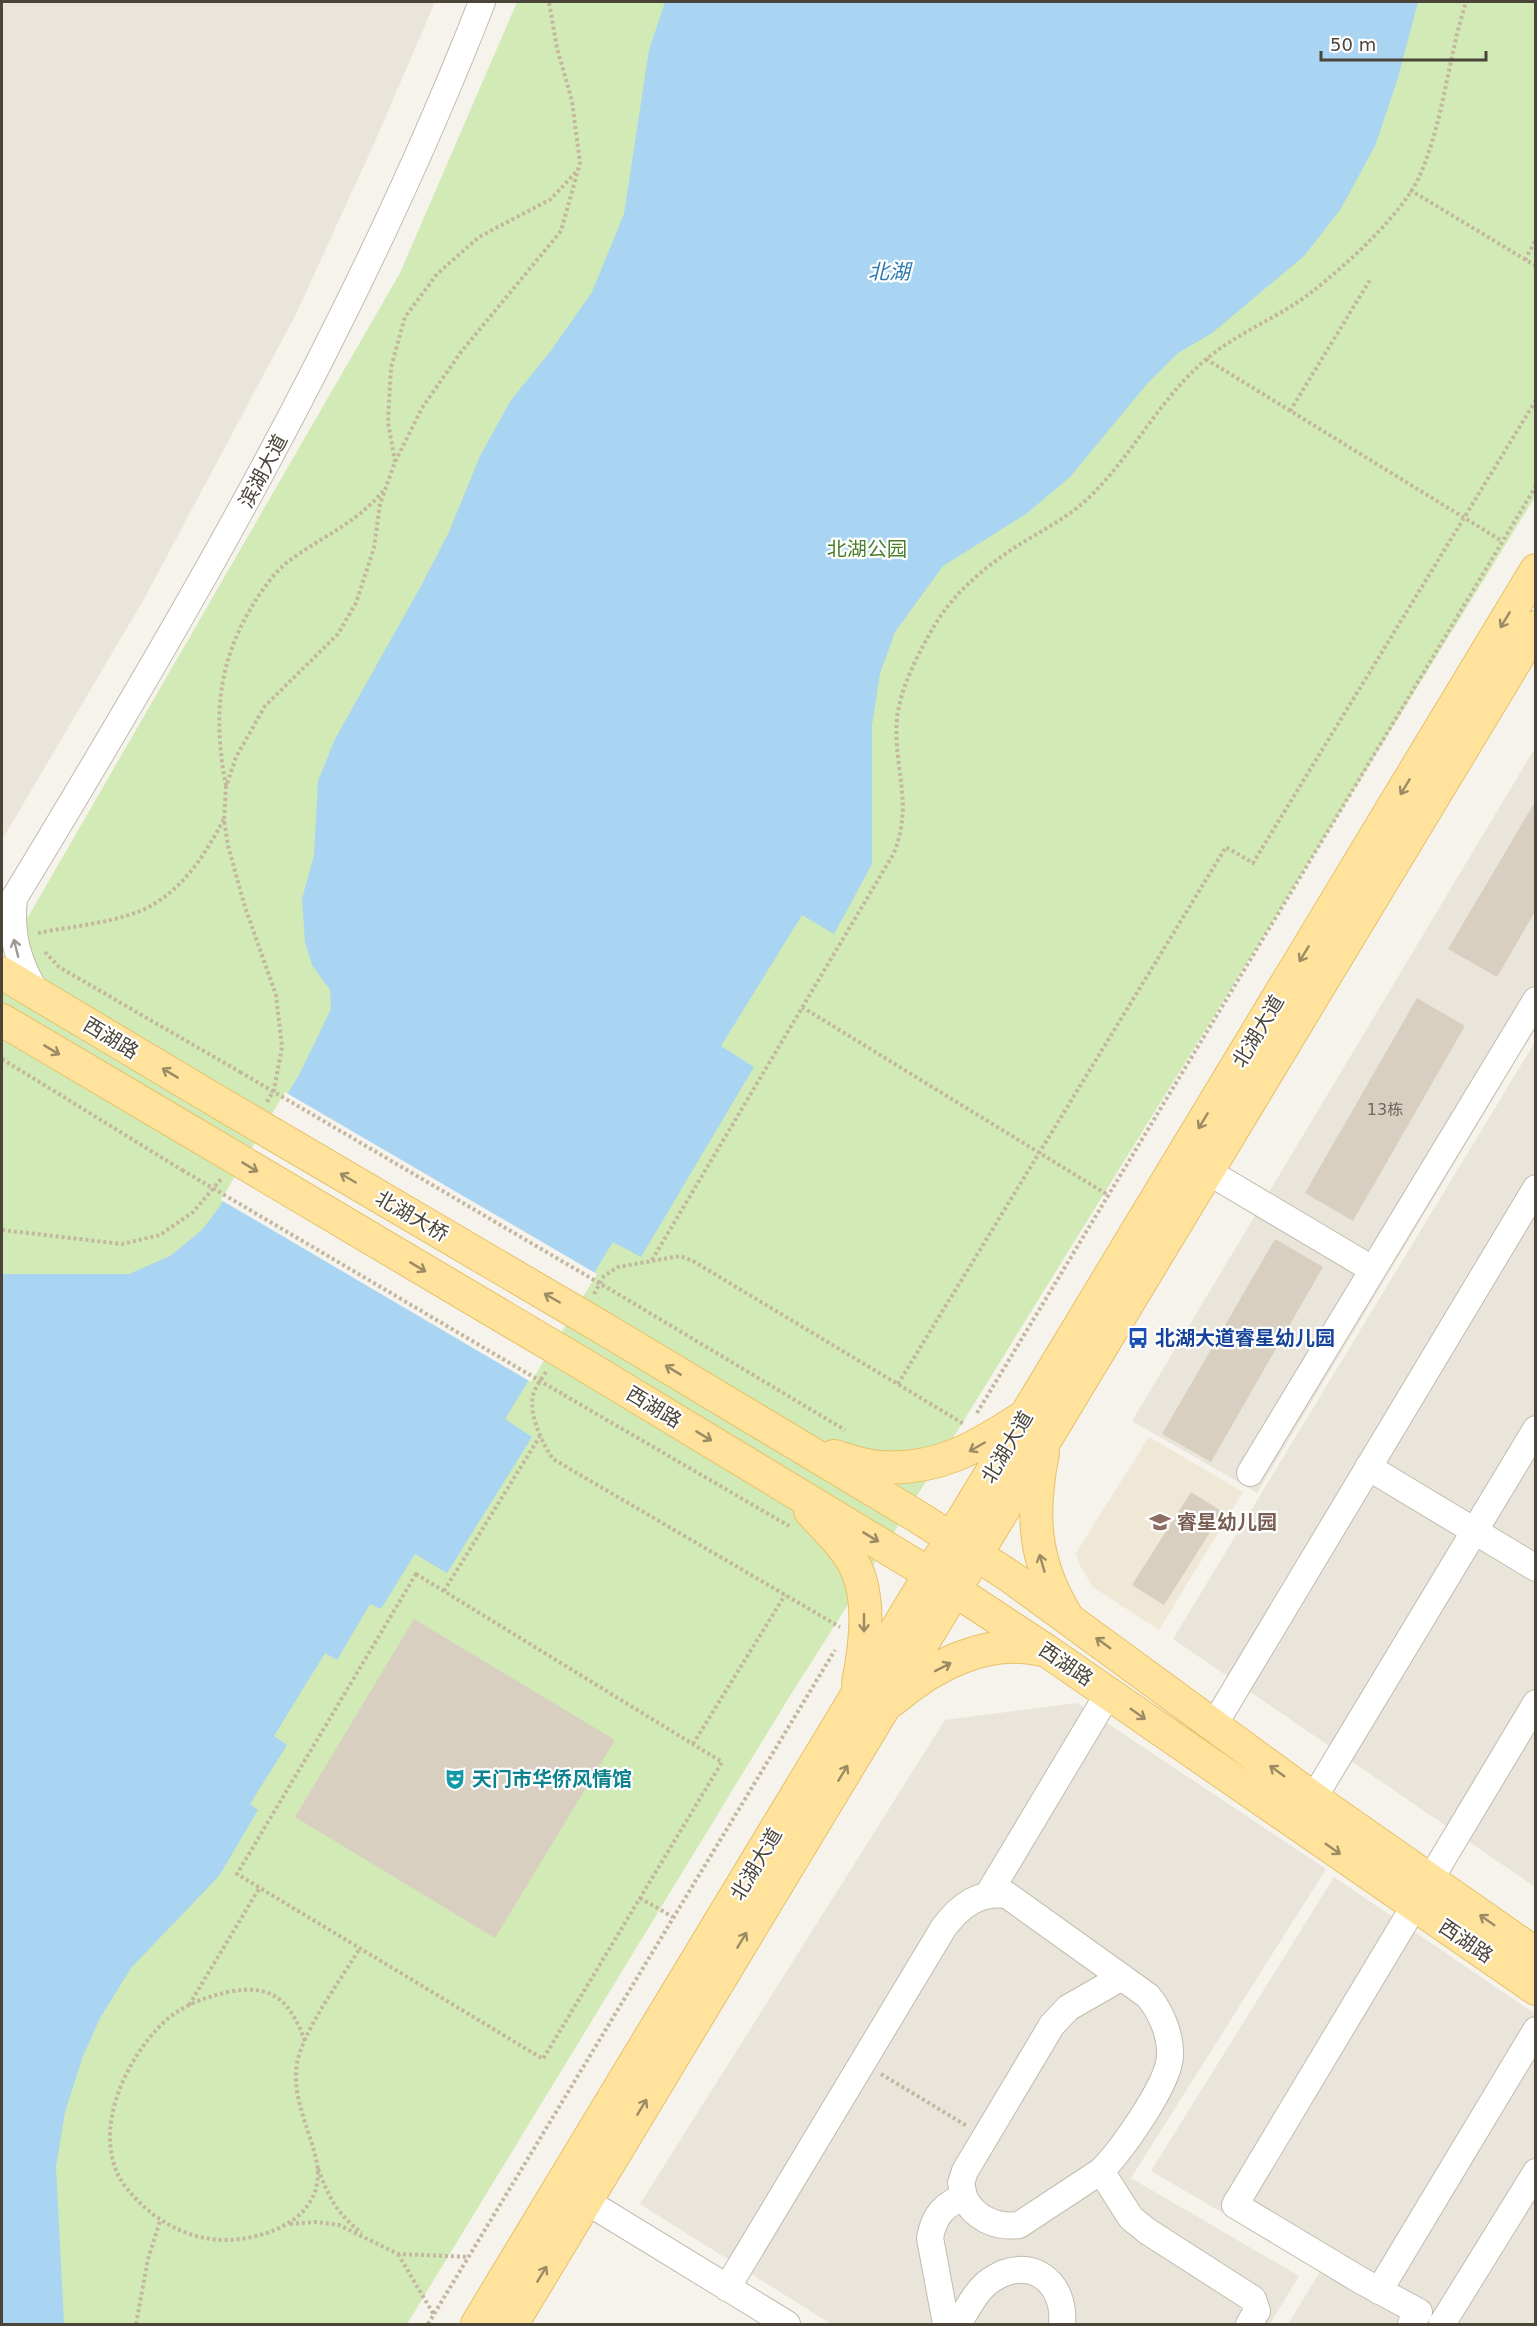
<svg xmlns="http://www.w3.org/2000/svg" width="1537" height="2326" viewBox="0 0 1537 2326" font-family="'DejaVu Sans','Noto Sans SC',sans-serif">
<rect width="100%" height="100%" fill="#f6f3ec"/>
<path fill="#eae5da" d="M2,2H435L373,146L295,316L144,599L2,840Z
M1535,748V1029L1257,1493L1132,1421Z
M1535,1042V1887L1173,1639Z
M1077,1703L1326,1869L1131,2178L1299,2276L1270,2324H831L640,2204L945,1720Z
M1334,1877L1535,2014V2324H1288L1321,2270L1151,2171Z"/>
<path fill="#efe8d6" d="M1149,1437L1243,1492L1159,1630L1093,1587L1079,1564L1076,1553Z"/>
<path fill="#d2eab5" d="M517,2H1535V497L917,1496L788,1699L407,2324H2V962L400,273Z"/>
<path fill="#a9d4f2" d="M665,2H1418L1397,81L1375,146L1340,210L1304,256L1212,333L1178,353L1146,385L1070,477L1026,514L943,566L895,632L880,673L872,725V864L834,934L802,915L721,1046L754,1067L641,1257L613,1242L505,1419L532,1437L447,1573L415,1554L381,1609L370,1604L337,1660L325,1653L274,1736L287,1745L250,1804L258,1810L219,1876L131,1968L100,2018L83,2056L65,2112L56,2167L64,2324H2V1274H129L170,1256L202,1230L220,1206L300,1073L331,1009L330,990L312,965L305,942L302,899L314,855L318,781L335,739L421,586L449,532L480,456L511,400L550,352L592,292L624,214L649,50Z"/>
<path fill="#f6f3ec" d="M285,1092L597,1274L531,1382L221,1200Z"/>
<path fill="#d8cfc1" d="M1536,800V910L1497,977L1448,949Z
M1417,998L1465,1026L1353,1221L1305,1193Z
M1275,1239L1323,1267L1211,1462L1162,1434Z
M1191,1492L1223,1512L1164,1605L1132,1585Z
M414,1619L615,1740L495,1938L295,1817Z"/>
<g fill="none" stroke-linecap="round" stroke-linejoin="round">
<defs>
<path id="minor" d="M14,899C10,935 18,964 38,995
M2,918C183,621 355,327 482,2
M1207,1171L1372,1269
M1368,1467L1536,1568
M1250,1473L1536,1000
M1214,1725L1536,1188
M1304,1814L1536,1429
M989,1893L1108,1694
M964,2197L961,2183L965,2171L1052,2025L1068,2008L1122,1977
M586,2201L787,2324
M727,2288L944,1927C961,1905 978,1892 1007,1895L1148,1996C1161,2012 1171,2035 1170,2056C1169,2084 1121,2151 1101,2171L1131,2218L1147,2231L1253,2299L1257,2311L1249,2324
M1379,2291L1536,2030
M946,2324L930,2238C934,2216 943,2205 964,2197C974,2218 996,2228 1019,2225L1101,2171
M958,2324C967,2310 976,2290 991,2280C1029,2254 1066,2281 1062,2324
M1411,2324L1419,2312L1360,2280L1235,2205L1536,1703
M1442,2324L1536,2172"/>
<path id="major" d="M2,973L220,1103
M2,1020L200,1137
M603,1328L918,1517L1011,1577L1313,1798L1536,1954
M581,1363L930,1574L1047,1651L1536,1989
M1043,1453C1031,1512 1033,1560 1065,1613
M834,1456C848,1460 864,1466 879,1467C936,1471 974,1449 1020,1419
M810,1511C825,1527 843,1544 854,1564C872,1598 865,1647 858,1683
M893,1700C933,1665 988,1637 1042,1650
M477,2324L1536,570
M512,2324L1536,627"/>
</defs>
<use href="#minor" stroke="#c2bbae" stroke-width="28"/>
<use href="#major" stroke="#e6c16a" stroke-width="34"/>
<path stroke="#c4b79f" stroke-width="4" stroke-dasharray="3 3" stroke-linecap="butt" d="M1410,190L1536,266
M1525,260L1536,239
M1206,359L1502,541
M1290,411L1370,280
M395,462L388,422L391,367L405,317L437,274L479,237L551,199L577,171
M226,786C213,718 217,663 254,603C263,589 275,571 289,561C321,537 357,523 383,491
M38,933C72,926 125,922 154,904C187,884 207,851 224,819
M45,952L59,967L240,1072
M802,1007L1108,1195
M2,1059L182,1170
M267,1102L274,1090L282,1047L276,995L245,907L228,846L224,819L226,787L236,757L265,706L338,634L356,603L374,548L380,504L395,462L422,408L461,352L561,231L580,163L572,101L557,48L549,2
M2,1230L122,1244L160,1235L193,1212L222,1178
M652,1260L894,853C914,801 893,770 897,719C900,687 920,650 936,623C955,592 984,568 1014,548C1037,533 1062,521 1083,503C1129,462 1156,403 1203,362C1235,333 1279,318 1313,291C1346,265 1403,214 1420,175C1444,120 1448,58 1466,2
M594,1294L604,1276L618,1267L680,1256L693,1261L964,1424
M623,1297L845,1430
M546,1372C542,1378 537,1385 534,1392C527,1412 542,1443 553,1459L840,1627
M898,1384L1226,847L1253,863L1536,400
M564,1395L789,1526
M977,1413L1536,486
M416,1574L722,1762L543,2059L237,1874Z
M444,1591L540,1436
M693,1744L785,1595
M640,1898L673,1917
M189,2005L260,1887
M305,2041C290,2001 273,1983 228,1992C207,1997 188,2003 170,2017C127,2052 85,2139 128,2190C153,2220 188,2241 229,2240C271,2238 325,2216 317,2164C311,2131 291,2098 297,2063C303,2030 342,1978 360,1948
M881,2074L967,2126
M318,2169C330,2199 336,2213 362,2233
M290,2224L315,2222L339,2225L398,2254L469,2257
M398,2254L434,2315
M136,2324L148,2259L160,2221
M428,2324L835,1650"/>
<use href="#minor" stroke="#fff" stroke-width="26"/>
<use href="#major" stroke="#ffe39c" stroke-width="32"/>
<defs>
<path id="major-bridge" d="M220,1103L603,1328
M200,1137L581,1363"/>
</defs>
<use href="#major-bridge" stroke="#e6c16a" stroke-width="34" stroke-linecap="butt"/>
<path stroke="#c4b79f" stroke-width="4" stroke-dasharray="3 3" stroke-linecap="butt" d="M240,1072L623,1297
M182,1170L564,1395"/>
<use href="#major-bridge" stroke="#ffe39c" stroke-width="32"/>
</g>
<defs><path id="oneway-shaft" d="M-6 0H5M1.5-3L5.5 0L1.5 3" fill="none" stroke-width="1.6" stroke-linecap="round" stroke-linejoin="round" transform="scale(1.5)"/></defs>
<g stroke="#9c8c66">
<use href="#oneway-shaft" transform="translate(1505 620) rotate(121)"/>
<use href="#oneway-shaft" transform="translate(1405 787) rotate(121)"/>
<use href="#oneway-shaft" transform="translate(1304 954) rotate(121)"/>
<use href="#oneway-shaft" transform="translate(52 1050) rotate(31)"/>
<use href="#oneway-shaft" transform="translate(170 1073) rotate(-149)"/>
<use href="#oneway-shaft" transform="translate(1203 1121) rotate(121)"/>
<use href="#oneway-shaft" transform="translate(250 1167) rotate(31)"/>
<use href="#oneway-shaft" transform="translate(348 1178) rotate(-150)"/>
<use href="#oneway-shaft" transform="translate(418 1267) rotate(31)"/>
<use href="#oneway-shaft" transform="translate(552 1298) rotate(-150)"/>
<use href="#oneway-shaft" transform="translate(673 1370) rotate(-149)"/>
<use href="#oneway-shaft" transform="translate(704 1436) rotate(31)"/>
<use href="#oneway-shaft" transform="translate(977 1447) rotate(150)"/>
<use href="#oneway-shaft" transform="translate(871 1537) rotate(31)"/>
<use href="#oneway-shaft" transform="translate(1042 1563) rotate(-106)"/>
<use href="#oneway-shaft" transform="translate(864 1623) rotate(90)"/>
<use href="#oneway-shaft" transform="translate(1103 1643) rotate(-144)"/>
<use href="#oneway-shaft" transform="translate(943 1667) rotate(-27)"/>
<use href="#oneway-shaft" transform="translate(1138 1714) rotate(35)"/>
<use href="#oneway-shaft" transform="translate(1277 1771) rotate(-144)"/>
<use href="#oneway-shaft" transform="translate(843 1773) rotate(-59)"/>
<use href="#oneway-shaft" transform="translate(1333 1849) rotate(35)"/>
<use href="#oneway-shaft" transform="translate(1487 1920) rotate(-145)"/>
<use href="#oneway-shaft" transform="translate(742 1940) rotate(-59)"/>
<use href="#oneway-shaft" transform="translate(642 2107) rotate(-59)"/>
<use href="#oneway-shaft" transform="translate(542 2274) rotate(-59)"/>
</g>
<use stroke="#9c9892" href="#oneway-shaft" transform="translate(16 948) rotate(-104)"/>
<defs>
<symbol id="bus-bare" viewBox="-9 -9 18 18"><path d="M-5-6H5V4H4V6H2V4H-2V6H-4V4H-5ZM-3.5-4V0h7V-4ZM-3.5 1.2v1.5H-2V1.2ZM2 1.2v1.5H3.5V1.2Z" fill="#1a4fb4" stroke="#fff" stroke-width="2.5" paint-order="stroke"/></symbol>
<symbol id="school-bare" viewBox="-9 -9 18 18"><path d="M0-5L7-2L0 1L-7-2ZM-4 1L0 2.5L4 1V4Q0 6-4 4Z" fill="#8d6e63" stroke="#fff" stroke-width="2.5" paint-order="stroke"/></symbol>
<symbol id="theatre-bare" viewBox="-9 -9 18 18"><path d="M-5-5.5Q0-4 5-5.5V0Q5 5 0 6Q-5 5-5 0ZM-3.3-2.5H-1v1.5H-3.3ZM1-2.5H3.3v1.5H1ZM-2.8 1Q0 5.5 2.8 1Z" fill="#0f9aa8" stroke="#fff" stroke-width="2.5" paint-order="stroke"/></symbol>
</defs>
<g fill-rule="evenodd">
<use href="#bus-bare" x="1123" y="1323" width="30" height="30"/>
<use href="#school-bare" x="1145" y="1507" width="30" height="30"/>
<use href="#theatre-bare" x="440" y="1764" width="30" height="30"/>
</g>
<g text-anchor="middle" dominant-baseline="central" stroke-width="4.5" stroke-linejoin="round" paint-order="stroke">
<g font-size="16" fill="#6e675b">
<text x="1385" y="1109">13栋</text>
</g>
<g font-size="20" fill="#4b4439" stroke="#fff">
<text transform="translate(263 471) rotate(-62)">滨湖大道</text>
<text transform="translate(1258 1031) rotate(-59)">北湖大道</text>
<text transform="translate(111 1038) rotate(31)">西湖路</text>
<text transform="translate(412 1216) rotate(30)">北湖大桥</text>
<text transform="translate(654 1407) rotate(31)">西湖路</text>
<text transform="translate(1007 1447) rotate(-59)">北湖大道</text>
<text transform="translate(1066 1664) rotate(34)">西湖路</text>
<text transform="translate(756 1864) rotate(-59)">北湖大道</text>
<text transform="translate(1466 1941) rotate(34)">西湖路</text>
</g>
<g font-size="20" fill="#4a7f2a" stroke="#fff">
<text x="867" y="549">北湖公园</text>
</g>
<g font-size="20" font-weight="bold" fill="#164399" stroke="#fff" text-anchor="start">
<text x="1155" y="1338">北湖大道睿星幼儿园</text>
</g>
<g font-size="20" font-weight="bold" fill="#785e54" stroke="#fff" text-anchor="start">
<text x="1177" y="1522">睿星幼儿园</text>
</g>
<g font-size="20" font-weight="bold" fill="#0d838f" stroke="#fff" text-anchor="start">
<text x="472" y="1779">天门市华侨风情馆</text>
</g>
<g font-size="21" font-style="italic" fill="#2e7ab2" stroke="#fff">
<text x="889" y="272">北湖</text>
</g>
</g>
<rect width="1537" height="2326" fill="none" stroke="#4b4439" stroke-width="6"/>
<path d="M1321 51v9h165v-9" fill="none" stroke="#4b4439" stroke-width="3"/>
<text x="1330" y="51" font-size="18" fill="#4b4439" stroke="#ffffff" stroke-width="4.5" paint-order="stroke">50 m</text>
</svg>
